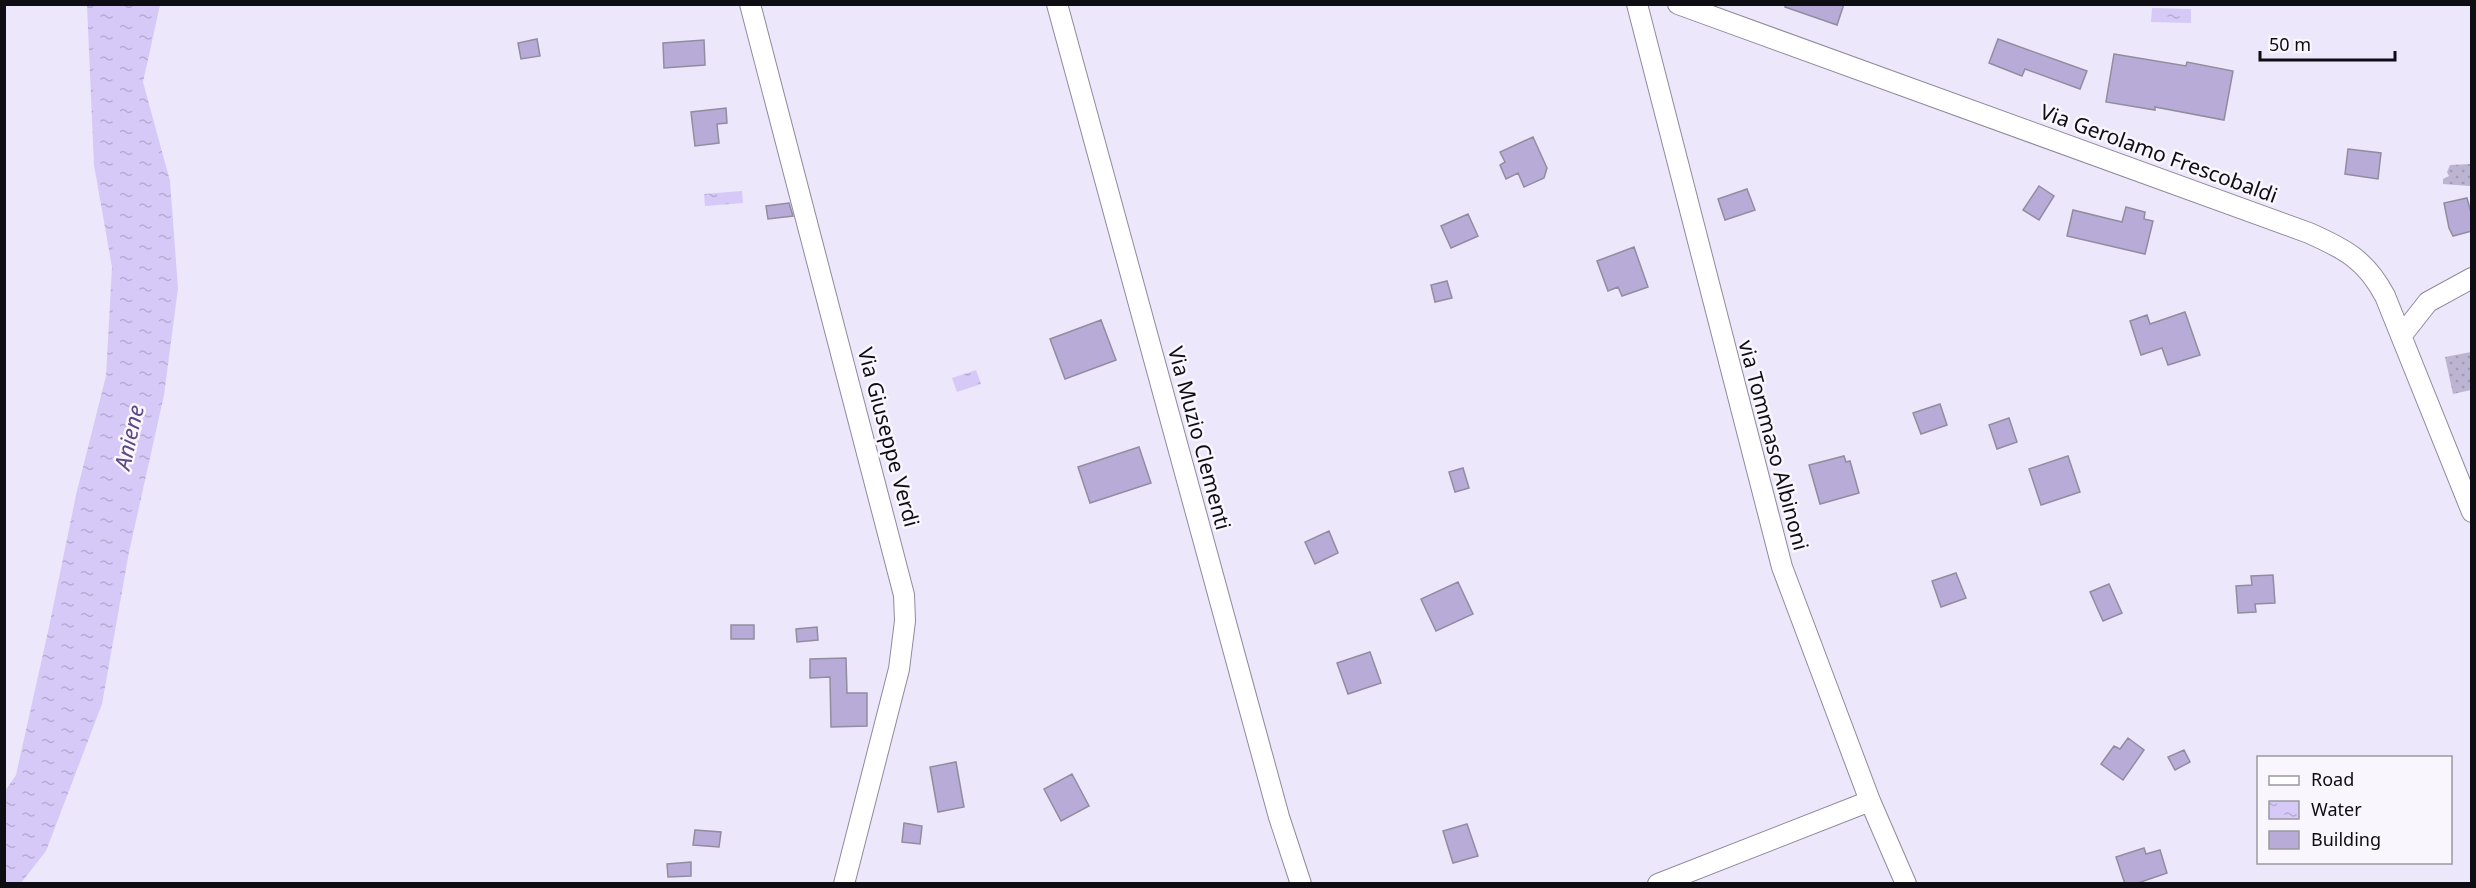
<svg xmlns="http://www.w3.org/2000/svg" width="2476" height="888" viewBox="0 0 2476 888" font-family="'Noto Sans',sans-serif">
<defs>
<pattern id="grass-dots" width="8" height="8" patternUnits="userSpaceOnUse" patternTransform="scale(1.5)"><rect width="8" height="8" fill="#bcb4d0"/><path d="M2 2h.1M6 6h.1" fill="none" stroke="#a09ab2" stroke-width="1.8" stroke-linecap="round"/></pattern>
<pattern id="water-ripples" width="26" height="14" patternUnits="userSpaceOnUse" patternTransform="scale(1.5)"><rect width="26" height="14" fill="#d6c9f7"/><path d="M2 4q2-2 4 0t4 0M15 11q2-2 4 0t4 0" fill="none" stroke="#b6abd3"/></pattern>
</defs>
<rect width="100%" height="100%" fill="#ece7fa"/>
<path fill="url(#grass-dots)" d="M2471,164V190L2470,186L2443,184V179L2449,176L2447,172L2450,165Z
M2471,352V390L2453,394L2445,357Z"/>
<path fill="url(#water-ripples)" d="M87,5H160L143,82L170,181L178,288L164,395L129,552L102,704L46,851L21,883H5V791L16,775L49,627L76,495L106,376L112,267L94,165Z
M2152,8L2191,9V23L2151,22Z
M742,191L743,203L705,206L704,194Z
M976,370L981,384L957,392L952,378Z"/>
<path fill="#b8abd8" stroke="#918d9e" stroke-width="1.5" d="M1786,4H1844L1837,25L1785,7Z
M537,39L540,56L521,59L518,43Z
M1998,39L2087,71L2080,89L2025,69L2022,76L1989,63Z
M704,40L705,65L664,68L663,43Z
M2114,54L2186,66L2187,62L2233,71L2224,120L2155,107V110L2106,102Z
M726,108L727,123L717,124L719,143L695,146L691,112Z
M1533,137L1547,168L1544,178L1524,187L1518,173L1506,179L1500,165L1505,162L1500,152Z
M2348,149L2381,153L2378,179L2345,174Z
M2039,186L2054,196L2039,220L2023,210Z
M1747,189L1755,210L1725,220L1718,199Z
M2467,198L2472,216V231L2453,236L2449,228L2444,203Z
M789,203L793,216L768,219L766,206Z
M2126,207L2145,212L2144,219L2153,221L2145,254L2067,236L2073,210L2122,222Z
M1468,214L1478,236L1451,248L1441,226Z
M1634,247L1648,287L1622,296L1618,287L1608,291L1597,261Z
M1447,281L1452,298L1435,302L1431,285Z
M2185,312L2200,355L2168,365L2162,348L2141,355L2130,321L2147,315L2150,324Z
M1101,320L1116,360L1065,379L1050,339Z
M1940,404L1947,425L1921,434L1913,413Z
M2009,418L2017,442L1997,449L1989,425Z
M1139,447L1151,483L1090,503L1078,467Z
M1844,456L1846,462L1850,461L1859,493L1820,504L1809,465Z
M2068,456L2080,492L2041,505L2029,469Z
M1463,468L1469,488L1455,492L1449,472Z
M1329,531L1338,553L1315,564L1305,542Z
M1956,573L1966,598L1941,607L1932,581Z
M2273,575L2275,603L2255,604L2256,612L2238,613L2236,586L2252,585L2251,576Z
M1458,582L1473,614L1436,631L1421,599Z
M2109,584L2122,613L2103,621L2090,592Z
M731,625H754V639H731Z
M817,627L818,640L797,642L796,629Z
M1370,652L1381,683L1348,694L1337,663Z
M846,658L847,693H867V726L831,727L830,677L810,678V659Z
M2128,738L2144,750L2123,780L2101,764L2114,746L2120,749Z
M2184,750L2190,762L2175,770L2168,757Z
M956,762L964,807L938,812L930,767Z
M1072,774L1089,806L1061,821L1044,789Z
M904,823L922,826L920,844L902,842Z
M1467,824L1478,856L1453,863L1443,831Z
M695,830L721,832L719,847L693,845Z
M2144,848L2146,854L2160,850L2167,873L2135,884H2125L2116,857Z
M691,862V876L668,877L667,864Z"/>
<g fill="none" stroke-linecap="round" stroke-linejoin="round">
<defs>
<path id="minor" d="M750,4L904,595L905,621L899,669L844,884
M1057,4L1279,817L1301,884
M1637,4L1782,567L1870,801L1906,884
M1678,4L2309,233C2345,249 2366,260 2385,296L2472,512
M2402,335L2428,302L2472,278
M1658,884L1870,801"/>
</defs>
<use href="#minor" stroke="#8f8a9c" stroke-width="22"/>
<use href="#minor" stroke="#fff" stroke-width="20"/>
</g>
<g text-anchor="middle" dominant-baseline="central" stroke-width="5" stroke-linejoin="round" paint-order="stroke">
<g font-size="21" fill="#0e0d13" stroke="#f9f6fe">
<text transform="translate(2159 153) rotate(20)">Via Gerolamo Frescobaldi</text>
<text transform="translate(889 437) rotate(75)">Via Giuseppe Verdi</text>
<text transform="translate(1200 438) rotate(75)">Via Muzio Clementi</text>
<text transform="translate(1774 445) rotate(75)">via Tommaso Albinoni</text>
</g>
<g font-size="22" font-style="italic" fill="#5c4883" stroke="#f9f6fe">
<text transform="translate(128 437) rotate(-77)">Aniene</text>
</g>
</g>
<rect width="2476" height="888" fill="none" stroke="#0e0d13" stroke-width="12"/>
<rect x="2257" y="756" width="195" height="108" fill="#f9f6fe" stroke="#9b99a0" stroke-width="1.5"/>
<rect x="2269" y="776" width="30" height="9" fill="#ffffff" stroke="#9b99a0" stroke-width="1.5"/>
<text x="2311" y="786" font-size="18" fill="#0e0d13">Road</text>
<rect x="2269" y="801" width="30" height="18" fill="url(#water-ripples)" stroke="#9b99a0" stroke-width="1.5"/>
<text x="2311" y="816" font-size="18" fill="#0e0d13">Water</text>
<rect x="2269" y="831" width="30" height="18" fill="#b8abd8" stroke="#9b99a0" stroke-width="1.5"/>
<text x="2311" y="846" font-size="18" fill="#0e0d13">Building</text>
<path d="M2260 51v9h135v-9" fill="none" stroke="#0e0d13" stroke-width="3"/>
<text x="2269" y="51" font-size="18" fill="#0e0d13" stroke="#f9f6fe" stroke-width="4.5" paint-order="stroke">50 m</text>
</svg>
